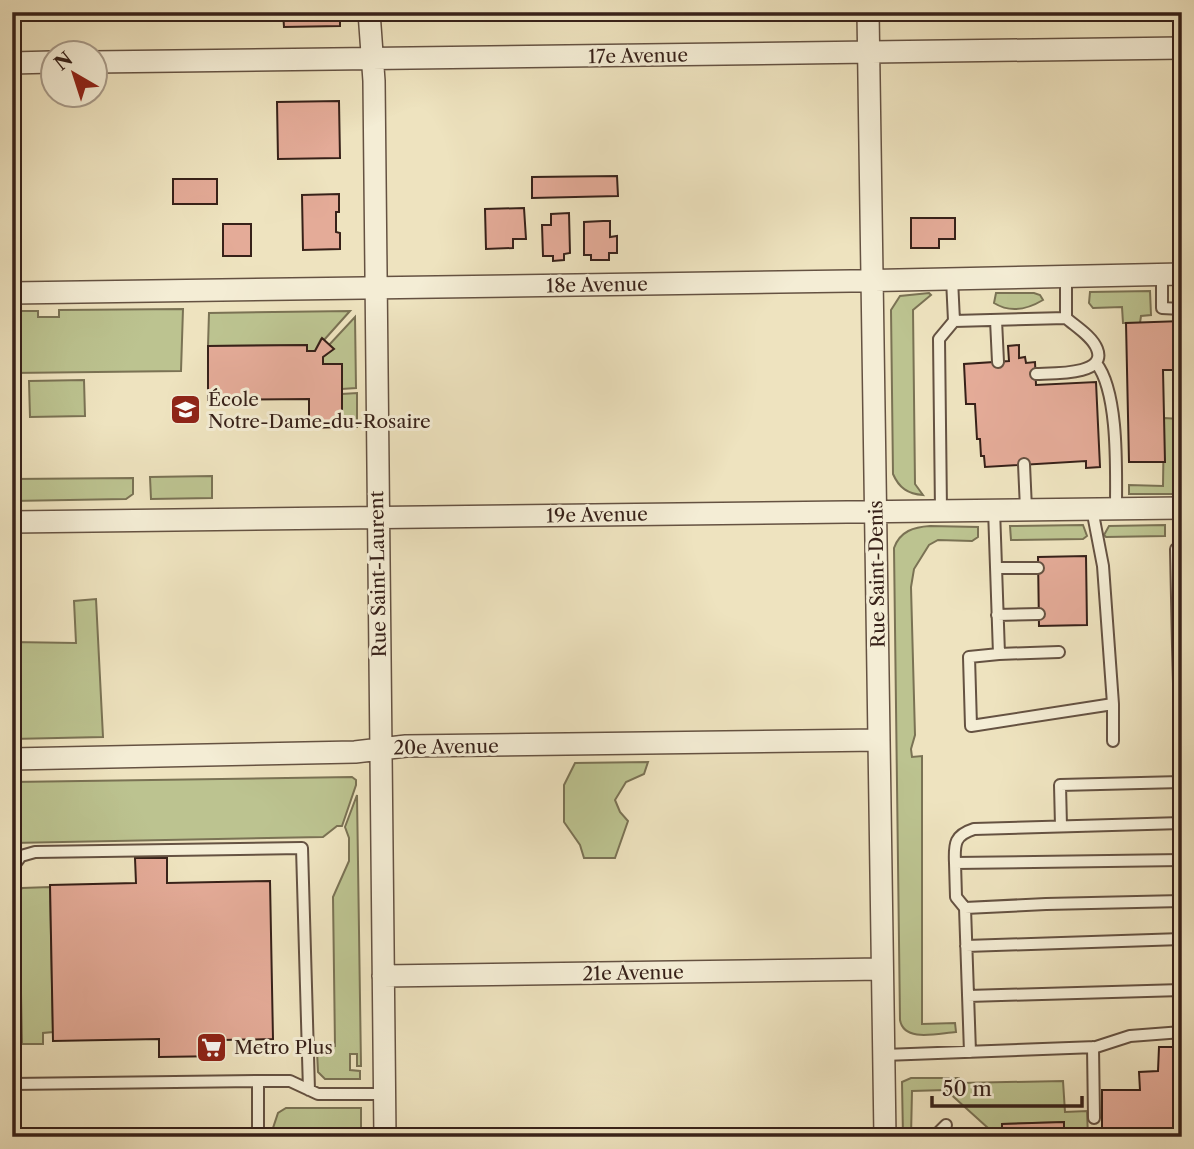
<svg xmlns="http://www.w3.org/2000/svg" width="1194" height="1149" viewBox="0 0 1194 1149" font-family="'Libre Caslon Text',serif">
<rect width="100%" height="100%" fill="#eee3bf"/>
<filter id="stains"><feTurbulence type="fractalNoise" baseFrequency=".00286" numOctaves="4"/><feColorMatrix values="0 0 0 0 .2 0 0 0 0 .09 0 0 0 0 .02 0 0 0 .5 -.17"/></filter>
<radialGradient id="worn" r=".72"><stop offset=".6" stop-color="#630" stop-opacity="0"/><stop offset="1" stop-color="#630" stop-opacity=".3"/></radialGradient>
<path fill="#bcc390" stroke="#7a7254" stroke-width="2" d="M1150,291L1151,315L1141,316L1140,323H1123L1122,307L1093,308L1089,303L1090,292Z
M929,293L931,295L913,310L915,484L923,495C908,494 899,488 893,474L891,310L900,296Z
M996,293H1034L1040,295L1043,300C1028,309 1010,313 994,303Z
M183,309L181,371L12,373V311H38V317H59V310Z
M350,311L324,340L321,339L315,351H307L306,345L208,346L209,313Z
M355,317L356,388L342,389V364H323V357L333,349L329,345Z
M84,380L85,416L30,417L29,381Z
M357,393V427H342V394Z
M1164,418L1180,419L1182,494H1129V485L1163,486Z
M212,476V498L151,499L150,477Z
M133,478V494L126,499L12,501V479Z
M1083,525L1087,536L1083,539L1011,540L1010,526Z
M1165,525V536L1106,537L1104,535L1109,526Z
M930,526L978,527V537L972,541L938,540L929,545L914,569L911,587L915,735L911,749L912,757L922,756V1024L955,1023L956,1032C939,1033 904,1043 900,1020L894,548C900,531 914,527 930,526Z
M96,599L103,737L12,739V642L76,643L74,601Z
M648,762L644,774L626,782L615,800L620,812L628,821L615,858H584L580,845L564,822V785L575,763Z
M352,777L356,780V785L342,826H337L323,837L12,843V782Z
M357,795L361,1066H357V1054H350V1070L360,1071V1079H325L318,1072L317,1051L321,1047L335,1046L333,897L349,861V838L345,827Z
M50,887L53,1032L43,1033V1044H22L19,893L22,888Z
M911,1078H959L960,1083L1063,1081L1065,1112L1087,1111L1088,1137H1064L1063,1122L1002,1124V1128H988L946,1090L912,1091L911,1137H903L902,1082Z
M286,1108H361V1137H270L278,1113Z"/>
<path fill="#e4ab98" stroke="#372119" stroke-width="2" d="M283,12H340V26L284,27Z
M339,101L340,158L278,159L277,102Z
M617,176L618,196L532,198V177Z
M173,179H217V204H173Z
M339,194V212H336V232L340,233V249L303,250L302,195Z
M524,208L526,239H513V248L486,249L485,209Z
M569,213L570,253L564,254V260L553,261V256H543L542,225H551V214Z
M911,218H955V239H939V248H911Z
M603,221H610V237L617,236V253H609V260H591V255H584V222Z
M223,224H251V256H223Z
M1182,321V370H1163L1165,462H1129L1126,323Z
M322,338L334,349L323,357V364H342V427L309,428V399L208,400V346L307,345V351H315Z
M1019,345V358L1025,357L1026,363L1035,362L1036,385L1096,382L1100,467L1086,468V461L985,467L984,456H981L980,439H977L975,404H966L964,364L1009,361L1008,346Z
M1086,556L1087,625L1039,626L1038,557Z
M135,858H167V883L270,881L273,1039L223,1040V1056L159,1057V1039L53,1041L50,885L136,883Z
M1159,1047H1182V1137H1102V1090H1140L1139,1072L1158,1071Z
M1064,1122V1137H1002V1124Z"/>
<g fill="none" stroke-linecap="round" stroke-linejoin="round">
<defs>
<path id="lane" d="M1162,275V308L1182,309
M952,279L954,321L1066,318V276
M996,320L998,362
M1096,363C1119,392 1116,471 1116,508
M1036,374C1050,373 1108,376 1097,349C1092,336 1075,326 1066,318
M1024,464L1026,509
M994,509L999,654L1059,652
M941,510L939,339L954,321
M1176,549L1178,646
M996,568H1038
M997,615L1039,614
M1182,646H1178L1182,794
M999,654L969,657L971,726L1113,704L1103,566L1092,509
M1113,704V741
M1061,826L1060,785L1181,782
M955,863C954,843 955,835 974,829L1182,823
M12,868L21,856L35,852L302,848L309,1090
M965,908L1046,904L1182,901
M966,946L1182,939
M968,996L1182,990
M1093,1047L1094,1118
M970,1052L965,908L956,897L955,863L1182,860
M884,1055L1096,1047L1130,1036L1182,1032
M258,1081H290L318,1094H384
M12,1084L258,1081V1137
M934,1137L946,1125"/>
<path id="street" d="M369,12L374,81L385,1137
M868,12L885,1137
M94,62L1182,48
M12,63L52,62
M12,293L851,281L1182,274
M12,522L1182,508
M12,759L355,752L406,746L879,740
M383,976L882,969"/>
</defs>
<use href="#lane" stroke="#655242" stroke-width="14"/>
<use href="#street" stroke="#655242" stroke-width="24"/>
<use href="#lane" stroke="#f4edd5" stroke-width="10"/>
<use href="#street" stroke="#f4edd5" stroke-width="21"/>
</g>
<defs>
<symbol id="school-square" viewBox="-11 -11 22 22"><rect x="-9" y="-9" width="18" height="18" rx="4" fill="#8f2418" stroke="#f4edd5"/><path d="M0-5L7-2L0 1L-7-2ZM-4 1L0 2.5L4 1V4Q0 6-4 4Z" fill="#fff"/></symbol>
<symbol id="supermarket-square" viewBox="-11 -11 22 22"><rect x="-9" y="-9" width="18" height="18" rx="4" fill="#8f2418" stroke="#f4edd5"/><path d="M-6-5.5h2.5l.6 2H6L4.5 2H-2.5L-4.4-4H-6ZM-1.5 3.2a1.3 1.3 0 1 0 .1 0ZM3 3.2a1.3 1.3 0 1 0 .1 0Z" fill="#fff"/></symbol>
</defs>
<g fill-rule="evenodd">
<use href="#school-square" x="168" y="392" width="35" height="35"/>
<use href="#supermarket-square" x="194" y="1030" width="35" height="35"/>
</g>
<g text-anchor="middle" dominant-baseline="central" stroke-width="6" stroke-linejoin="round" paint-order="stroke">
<g font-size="19" fill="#372119" stroke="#f4edd5">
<text transform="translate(638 56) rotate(-1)">17e Avenue</text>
<text transform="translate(597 285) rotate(-1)">18e Avenue</text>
<text transform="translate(597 515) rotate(-1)">19e Avenue</text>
<text transform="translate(378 574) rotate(-91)">Rue Saint-Laurent</text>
<text transform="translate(877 574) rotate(-91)">Rue Saint-Denis</text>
<text transform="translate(446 747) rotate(-1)">20e Avenue</text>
<text transform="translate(633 973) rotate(-1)">21e Avenue</text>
</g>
<g font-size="19" fill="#372119" stroke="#f4edd5" text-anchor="start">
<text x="208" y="399">École<tspan x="208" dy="22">Notre-Dame-du-Rosaire</tspan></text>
<text x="234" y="1047">Metro Plus</text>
</g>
</g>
<rect width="1194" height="1149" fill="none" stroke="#eee3bf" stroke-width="42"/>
<rect x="14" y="14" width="1166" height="1121" fill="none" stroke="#372119" stroke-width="3.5"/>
<rect x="21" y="21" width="1152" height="1107" fill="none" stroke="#372119" stroke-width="2"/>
<g transform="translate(74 74) rotate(321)"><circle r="33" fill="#f4edd5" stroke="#a89b8a" stroke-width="2"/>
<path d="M0-5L12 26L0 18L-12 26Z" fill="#8f2418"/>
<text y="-10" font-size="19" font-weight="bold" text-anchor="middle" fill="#372119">N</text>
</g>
<path d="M932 1096v10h150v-10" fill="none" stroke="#372119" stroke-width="3.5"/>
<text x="942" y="1096" font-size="21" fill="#372119" stroke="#f4edd5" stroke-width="5" paint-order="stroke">50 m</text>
<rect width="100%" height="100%" filter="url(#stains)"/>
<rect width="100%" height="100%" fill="url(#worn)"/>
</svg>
